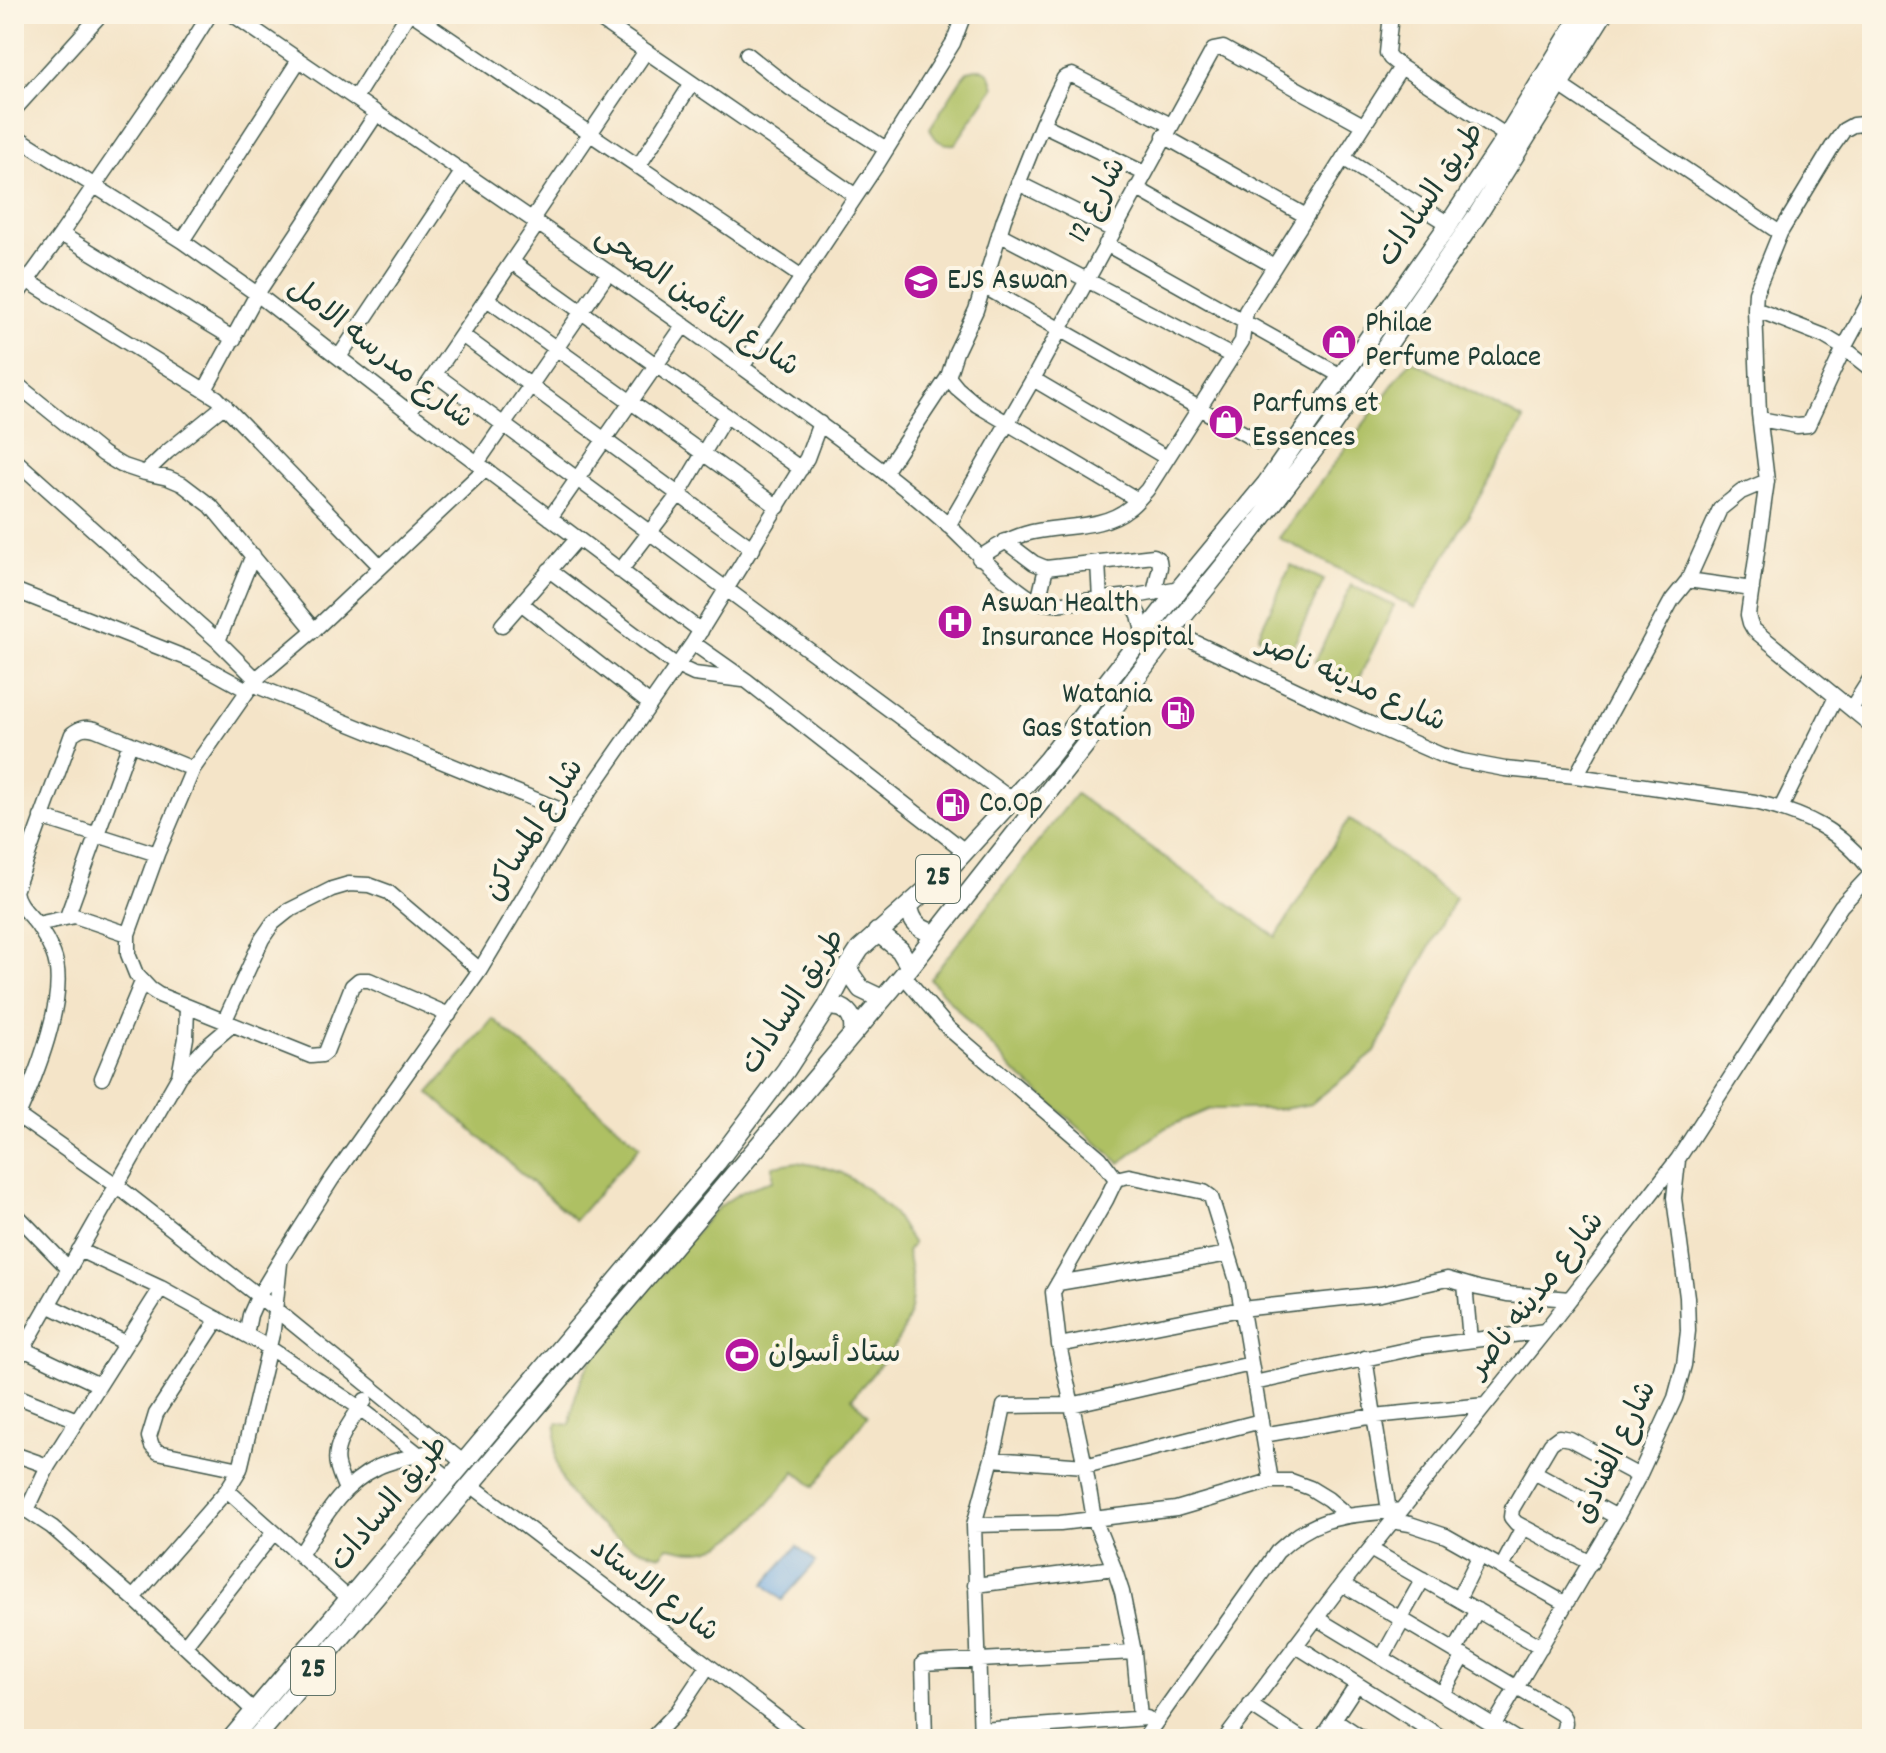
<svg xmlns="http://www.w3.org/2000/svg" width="1886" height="1753" viewBox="0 0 1886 1753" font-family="Dekko,'Playpen Sans Arabic',sans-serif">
<rect width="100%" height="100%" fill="#fcf5e5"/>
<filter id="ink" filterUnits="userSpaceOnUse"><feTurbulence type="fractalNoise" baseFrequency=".0125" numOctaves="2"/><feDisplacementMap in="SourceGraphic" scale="16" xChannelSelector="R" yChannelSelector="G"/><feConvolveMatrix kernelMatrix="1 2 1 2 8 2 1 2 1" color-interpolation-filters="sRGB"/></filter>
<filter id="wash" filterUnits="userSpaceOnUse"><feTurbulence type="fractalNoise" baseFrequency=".006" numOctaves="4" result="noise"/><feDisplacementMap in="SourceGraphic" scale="32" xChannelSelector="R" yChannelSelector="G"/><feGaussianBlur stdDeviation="1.8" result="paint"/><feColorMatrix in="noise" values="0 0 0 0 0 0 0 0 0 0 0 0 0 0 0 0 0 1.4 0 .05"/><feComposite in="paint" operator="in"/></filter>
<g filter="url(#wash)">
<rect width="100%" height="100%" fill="#f4e4c8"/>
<path fill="#aec064" stroke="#667e4c" stroke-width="2" d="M976,69H984L990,75L994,87L955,144C941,145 935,141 930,128L962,78L968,71Z
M1411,360L1524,420L1415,608L1279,538Z
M1291,565L1324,580L1291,651L1258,636Z
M1351,585L1394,606L1357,682L1315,662Z
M1076,794L1276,937L1349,819L1455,898L1375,1052L1311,1104L1283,1109H1210L1165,1128L1120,1163L1016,1073L930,979Z
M493,1019L640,1146L575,1220L429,1093Z
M797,1162L823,1167L842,1173L868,1190L894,1214L913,1244L907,1252C925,1323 894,1347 852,1398L868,1415L814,1487L795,1471C774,1497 736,1549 699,1551C689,1552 678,1548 668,1547L661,1555C654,1553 645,1551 638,1548C604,1534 562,1498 556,1460C555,1448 556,1435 557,1423L570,1425C574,1398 577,1386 590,1362L711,1214C732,1196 746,1188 773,1181V1166Z"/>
<path fill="#72aae1" stroke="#48748a" stroke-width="2" d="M797,1546L816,1562L782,1600L764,1584Z"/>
</g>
<g filter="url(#ink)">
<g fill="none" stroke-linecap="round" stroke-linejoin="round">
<defs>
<path id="minor" d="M232,14C429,150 629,282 821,425C865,457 909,490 949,526C975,551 1000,578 1030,598L1038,602L1054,604L1141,595L1180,588
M413,14L802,277
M592,14L856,196
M1391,14L1387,53L1390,58L1401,67L1507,136
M747,54L790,88L886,149
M1558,84L1780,233
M355,98L408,14
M14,110L101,14
M1872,123L1853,125L1844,130L1832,147L1780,233L1756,292L1755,309L1759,414L1767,481L1748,615L1750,623L1754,630L1872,726
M1042,124L1144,173
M14,135L182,241L257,294L409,412L701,631
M1164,136L1306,216
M1343,158L1449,224
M638,167L692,83
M1018,183L1113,230
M1136,188L1274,266
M532,219L646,51
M61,234L234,339
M999,234L1232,356
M182,241L299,60
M1106,244L1343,377
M512,262L801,469
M28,281L217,398L381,567
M983,286L1259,442
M14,299L61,234L183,57L210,14
M487,299L778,507
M1755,309L1824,336L1844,348L1872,296
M462,335L753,549
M339,357L463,171
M742,367L876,166L953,43L964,14
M435,374L1012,800
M1033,379L1167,458
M14,382L103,454L121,465L145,473L168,478L182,484L211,506L314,630
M205,390L257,294L377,113
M409,412L538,223
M1760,419L1797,426L1808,425L1844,348L1872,370
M14,459L218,641L256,679
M477,463L609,272
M885,472L948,377
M145,473L167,452L225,405
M1138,500L977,405L957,388L948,377L956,352L976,310L1004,219L1042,124L1064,78L1072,75L1171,125
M550,518L684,325
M948,526L1033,379L1213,50L1223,48L1363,125
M1005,541L1034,563L1046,568L1154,556L1159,560L1160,567L1154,593
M979,558C994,548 1008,539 1025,534C1058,524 1101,531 1129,508C1136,503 1141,496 1147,490L1242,341L1246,311L1401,67
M1098,562L1100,599
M549,570L677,666L694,674L743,680
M620,571L679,494L726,415
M1688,580L1752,589
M14,590L194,661L247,690
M1129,596L1139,615L1144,636
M1038,602L1046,568
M521,603L650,704
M502,625L577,539
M1171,631L1343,712L1441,755L1462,761L1505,769L1576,776L1755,802C1805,814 1841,830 1872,872
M218,641L253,555
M693,643L747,681L966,852
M252,684L573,815
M1851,709L1872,676
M1576,776L1672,600L1688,580L1720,509L1741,492L1767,481
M1781,808L1836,697
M41,817L157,854
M67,917L130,743
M37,924L75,916L128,934
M903,975L948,1028L1100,1158L1116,1179L1106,1200L1053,1292L1059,1345L1085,1466L1094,1519L1114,1568
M449,1015L369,980H359L352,986L326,1052L322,1055L311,1056L159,995L150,989L136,974L128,954V934L157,854L193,769L256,679L314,630L485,469
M224,1022L262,939L273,923L288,911L332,889L349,884L369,885L388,892L480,970
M179,1076L186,1038L187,1007
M102,1078L142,982
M14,1113L116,1185L275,1309L464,1463
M14,1125C32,1085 71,995 53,953C49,944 44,935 38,926C30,914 17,906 15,891L72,734C80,728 85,726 95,729L193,769
M1116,1179L1129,1176L1204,1192L1211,1197L1237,1281L1271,1481
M14,1212L68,1268
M79,1250L161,1288L268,1347L360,1408L450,1479
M1058,1283L1229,1254
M1465,1284L1470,1340
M48,1305L126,1343
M218,1319L156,1414L149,1437L152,1446L158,1452L240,1469
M246,1335L250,1315L258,1297L281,1259L332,1179L480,970L573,815L693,643L807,458L820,423
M1059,1345L1241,1309L1381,1294L1447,1279L1478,1288L1507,1294L1570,1299
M23,1349L99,1385
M1365,1358L1389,1511
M14,1365L179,1076L206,1047L232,1025
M1254,1383L1419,1347L1545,1331
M14,1395L77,1420
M1263,1435L1374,1416L1485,1405
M14,1454L48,1466
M992,1459L1085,1466L1261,1421
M1534,1472L1617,1517
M471,1485L805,1739
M227,1490L349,1599
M346,1490C343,1482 339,1474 337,1465C332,1443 354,1418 365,1400
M14,1502L52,1527L133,1598L254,1711
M27,1510L48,1466L161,1288
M1392,1521L1410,1524L1446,1536L1566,1604
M974,1525L1060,1523L1176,1509L1271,1481H1291L1310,1488L1328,1499L1348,1516
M1370,1549L1541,1647
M300,1555C322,1521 340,1485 378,1467C399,1458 424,1454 445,1448
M1591,1563L1516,1523L1511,1517L1512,1509L1551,1443L1559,1437L1570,1439L1639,1476
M1502,1567L1523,1527
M1342,1584L1561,1714C1569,1722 1563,1730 1560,1739
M975,1585L1114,1568L1122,1592L1134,1652
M133,1598L227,1490L240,1469L273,1330L280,1263
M1458,1599L1480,1555
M1316,1618L1516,1739
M1400,1619L1423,1579
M185,1645L274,1532
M1295,1645L1444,1739
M1455,1651L1477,1610
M1382,1658L1403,1620
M1442,1694L1464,1656
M1250,1705L1302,1739
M1334,1719L1364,1739
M981,1730L1147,1718
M651,1739L678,1711L708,1666
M925,1739L923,1663L1134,1652L1140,1718
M981,1739L974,1525L996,1444L1004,1406L1071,1405L1251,1364
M1144,1739L1277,1552C1318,1513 1349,1516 1401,1510
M1225,1739L1342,1584L1545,1331L1678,1159L1841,906L1872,873
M1321,1739L1357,1684
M1486,1739L1617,1517L1639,1476L1675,1398L1684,1365L1688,1331L1687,1297L1674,1198L1678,1160"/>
<path id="major" d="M909,906C911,923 921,932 937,933
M877,932L900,950L910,967
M847,969L861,989L882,999
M827,1007C844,1004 855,1015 853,1032
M231,1739L717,1162L786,1070L827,1007L847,969L860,949L944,874L1004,809L1047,760L1180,588L1266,484L1449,224L1507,136L1582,14
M255,1739L910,967L1093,735L1171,631L1248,536L1328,431L1478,214L1603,14"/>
</defs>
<use href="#minor" stroke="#3f564a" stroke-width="17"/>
<use href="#major" stroke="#3f564a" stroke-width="21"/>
<use href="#minor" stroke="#fff" stroke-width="14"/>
<use href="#major" stroke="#fff" stroke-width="18"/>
</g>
</g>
<defs>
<symbol id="school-disc" viewBox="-11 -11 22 22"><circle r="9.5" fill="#b5179e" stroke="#fcf5e5"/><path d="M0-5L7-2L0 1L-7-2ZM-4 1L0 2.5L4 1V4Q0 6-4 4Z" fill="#fff"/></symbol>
<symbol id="shop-disc" viewBox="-11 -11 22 22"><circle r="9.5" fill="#b5179e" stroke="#fcf5e5"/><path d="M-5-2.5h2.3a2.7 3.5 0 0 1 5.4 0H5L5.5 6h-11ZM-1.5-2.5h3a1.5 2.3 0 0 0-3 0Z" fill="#fff"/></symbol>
<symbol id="hospital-disc" viewBox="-11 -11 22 22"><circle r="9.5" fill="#b5179e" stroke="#fcf5e5"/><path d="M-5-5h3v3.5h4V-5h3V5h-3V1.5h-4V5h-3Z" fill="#fff"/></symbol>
<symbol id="fuel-disc" viewBox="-11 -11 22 22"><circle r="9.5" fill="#b5179e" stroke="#fcf5e5"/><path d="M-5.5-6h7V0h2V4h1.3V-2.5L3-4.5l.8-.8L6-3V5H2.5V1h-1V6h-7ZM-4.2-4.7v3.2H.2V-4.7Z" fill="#fff"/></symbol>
<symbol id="stadium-disc" viewBox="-11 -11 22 22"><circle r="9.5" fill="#b5179e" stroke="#fcf5e5"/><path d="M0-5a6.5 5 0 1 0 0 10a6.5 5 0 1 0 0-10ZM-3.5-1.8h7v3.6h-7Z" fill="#fff"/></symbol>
</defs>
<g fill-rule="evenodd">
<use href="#school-disc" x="901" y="262" width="40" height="40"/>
<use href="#shop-disc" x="1319" y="322" width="40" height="40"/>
<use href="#shop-disc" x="1206" y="402" width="40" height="40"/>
<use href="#hospital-disc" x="935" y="602" width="40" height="40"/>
<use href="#fuel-disc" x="1158" y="693" width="40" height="40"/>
<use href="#fuel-disc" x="933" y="785" width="40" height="40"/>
<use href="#stadium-disc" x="722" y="1335" width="40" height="40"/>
</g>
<g text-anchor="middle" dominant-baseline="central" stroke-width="8" stroke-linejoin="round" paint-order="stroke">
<g fill="#fcf5e5" stroke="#617469" stroke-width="2">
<rect x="916" y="855" width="44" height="48" rx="6"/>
<rect x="291" y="1647" width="44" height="48" rx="6"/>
</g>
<g font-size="28" font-weight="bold" fill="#1f3d34">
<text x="938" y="879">25</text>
<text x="313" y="1671">25</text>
</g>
<g font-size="30" fill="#1f3d34" stroke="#fcf5e5">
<text transform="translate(1433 196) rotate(-56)">طريق السادات</text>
<text transform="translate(1099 201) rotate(-62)">شارع 12</text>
<text transform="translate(696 303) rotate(35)">شارع التأمين الصحى</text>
<text transform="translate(379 355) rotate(38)">شارع مدرسه الامل</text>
<text transform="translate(1351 685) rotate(24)">شارع مدينه ناصر</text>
<text transform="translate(536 831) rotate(-58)">شارع المساكن</text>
<text transform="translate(795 1003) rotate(-57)">طريق السادات</text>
<text transform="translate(1538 1296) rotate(-52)">شارع مدينه ناصر</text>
<text transform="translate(1617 1453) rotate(-64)">شارع الفنادق</text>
<text transform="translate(391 1505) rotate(-50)">طريق السادات</text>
<text transform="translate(653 1592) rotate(37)">شارع الاستاد</text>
</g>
<g font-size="30" fill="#1f3d34" stroke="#fcf5e5" text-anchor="start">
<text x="947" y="282">EJS Aswan</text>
<text x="1365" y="325">Philae<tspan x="1365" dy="34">Perfume Palace</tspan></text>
<text x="1252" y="405">Parfums et<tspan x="1252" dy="34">Essences</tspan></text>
<text x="981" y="605">Aswan Health<tspan x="981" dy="34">Insurance Hospital</tspan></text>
<text x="1152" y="696" text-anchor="end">Watania<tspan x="1152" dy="34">Gas Station</tspan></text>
<text x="979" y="805">Co.Op</text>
<text x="768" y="1355">ستاد أسوان</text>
</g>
</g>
<rect width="1886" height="1753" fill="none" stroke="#fcf5e5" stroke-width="48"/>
</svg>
